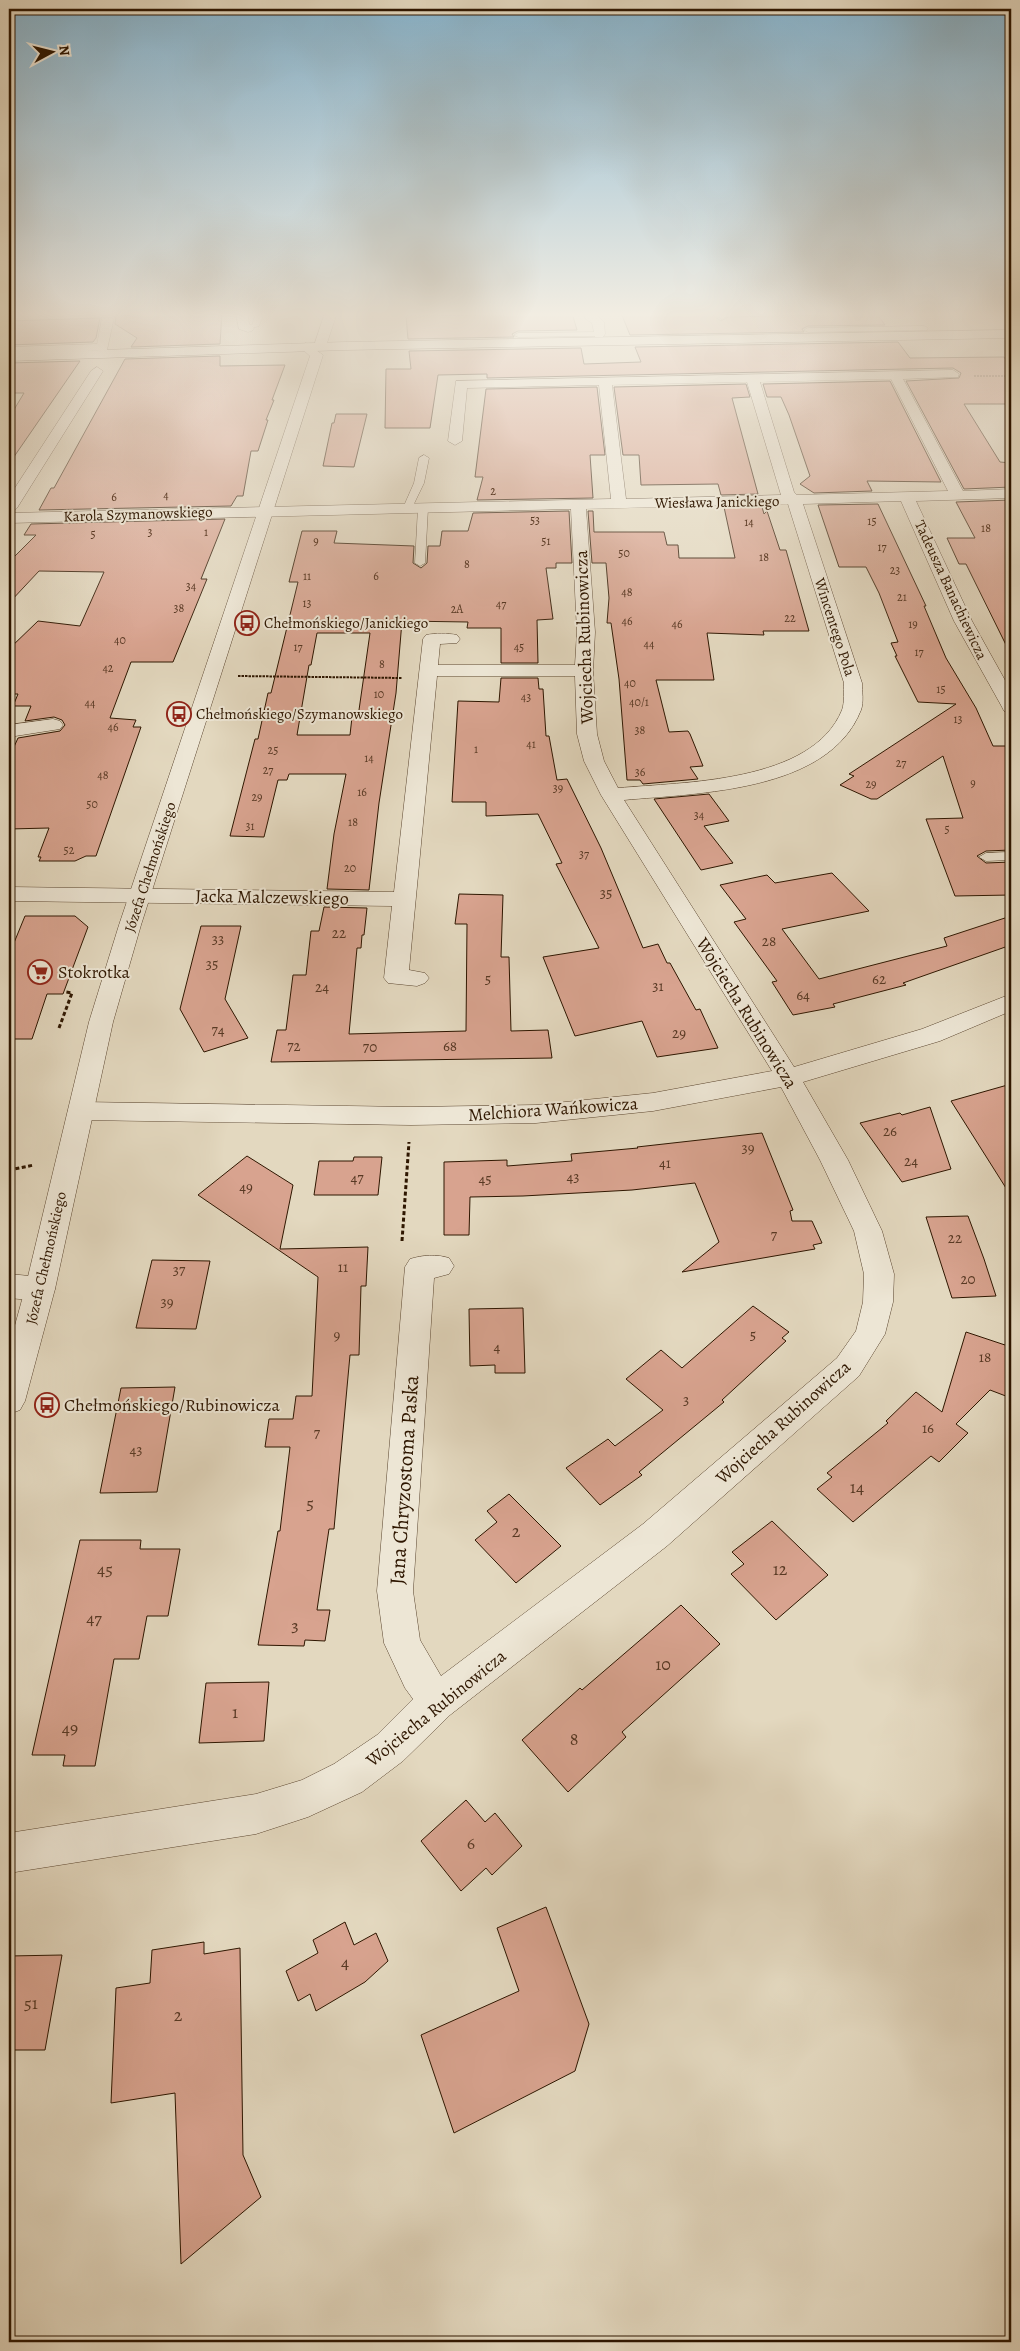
<svg xmlns="http://www.w3.org/2000/svg" width="1020" height="2351" viewBox="0 0 1020 2351" font-family="Alegreya,serif">
<rect width="100%" height="100%" fill="#e3d8bf"/>
<filter id="stains"><feTurbulence type="fractalNoise" baseFrequency=".004" numOctaves="4"/><feColorMatrix values="0 0 0 0 .2 0 0 0 0 .09 0 0 0 0 .02 0 0 0 .5 -.17"/></filter>
<radialGradient id="worn" r=".72"><stop offset=".6" stop-color="#630" stop-opacity="0"/><stop offset="1" stop-color="#630" stop-opacity=".3"/></radialGradient>
<path fill="#d8a38f" stroke="#2e1600" fill-rule="evenodd" d="M178,313H222L220,344L131,347L137,338L115,324L116,316Z
M504,313H572L577,330L518,331L512,334L514,337L408,339L406,316L504,315Z
M621,313H710L721,321L728,317L877,314L885,325L808,326L802,329L804,332L630,335Z
M100,318L96,338L93,342L9,345V321Z
M898,342L910,358L1004,357L1011,368V404H964L1000,462L1011,463V487L964,489L906,381L959,378L961,373L953,368L487,378V374L438,375L430,428H385L386,369H411L409,351L581,348L584,364L641,362L635,347Z
M220,356V366L285,365L272,400H274L266,420H268L258,451H251L243,496H237L231,506L39,510L51,488H54L125,359Z
M80,361L9,464V418L24,393H9V363Z
M890,381L941,482L867,481L872,491L814,493L800,484L810,476L789,415L781,397H767L763,384Z
M746,384L750,397L732,398L758,494L721,495L718,484L641,485L639,455H623L614,387Z
M597,387L605,455H590L593,498L477,500L483,477H475L486,389Z
M336,414H367L354,467L323,466L332,423H334Z
M1011,500V655L966,564H959L947,538H975L956,502Z
M878,504L926,606H924L946,658L976,708L993,746H1011V850L986,851L977,856L986,863L1011,862V895L955,896L926,819L963,818L943,756L877,799H871L840,785L854,776L849,774L956,704L918,702L895,656H897L891,643L898,642L879,593L866,567H839L818,505Z
M724,507H762L764,514L767,511L780,550H786L809,631H763L764,635L707,633L714,680H656L669,732L688,731L690,734L703,766L690,767L698,779L643,784L640,780H627L619,679L611,623H607L609,598L606,563H592L588,511H593L594,532H664L667,545H678L679,558H735Z
M569,511L572,563H556V568H546L553,619L537,620L538,663H501V628H467L468,622L402,621L396,693L379,803L369,890L327,889L334,834L346,774H289L287,780H278L264,837L230,836L255,739H258L268,693H271L298,582H289L302,531H337L334,543L414,546L413,563L421,568L427,563L428,546H440L442,531H468L473,513ZM317,633H370L358,717H352L350,735H297L309,665H311Z
M225,519L201,579H207L173,662H131L110,718L136,720L133,727H141L96,856H86L75,861H39L41,857H38L49,828L9,829V758L18,738L60,731L65,725L62,720L54,717L25,721L31,706H13L18,694H9V649L38,621L80,626L104,572L39,571L9,603V562L36,535H24L31,524Z
M501,678H538L539,689H543L546,736H549L557,780L567,779L601,848L643,948L658,944L667,963H670L696,1010L700,1009L718,1048L657,1057L642,1021L575,1036L543,957L599,948L556,864L562,863L538,814L486,816V802H452L458,701L499,702Z
M709,794L729,821L704,826L733,863L701,870L654,799Z
M832,873L869,911L782,929L819,979L947,946L944,938L1011,916V945L903,983L906,985L833,1004L835,1007L793,1015L772,982L777,981L734,922L746,919L720,885L767,875L775,883Z
M459,894L503,895L501,957H509L511,1031L548,1030L552,1058L271,1062L277,1030H286L293,975H306L311,931H319L324,907L367,908L364,935H362L361,948H357L349,1034L466,1031L467,924H455Z
M25,916H75L88,927L63,994H47L32,1039H9V955Z
M201,926H241L225,999L248,1038L204,1052L180,1009Z
M1011,1084V1196L951,1101Z
M930,1107L951,1169L902,1182L860,1123L900,1113L902,1115Z
M762,1133L793,1210L790,1211L792,1221H812L822,1243L813,1245L815,1249L682,1272L719,1242L695,1183L632,1190L523,1196L470,1197L469,1235H444V1162L507,1160V1166L572,1161L571,1154L638,1148L637,1147Z
M247,1156L293,1185L280,1249L368,1247L366,1286H361L359,1355H350L334,1529H329L317,1610H330L325,1641L305,1640L304,1646L258,1645L278,1531H280L290,1447H265L269,1419H293L296,1396H312L318,1277L198,1195Z
M354,1157H382L378,1195H314L319,1161H353Z
M968,1216L984,1259L996,1296L952,1298L926,1217Z
M152,1260L210,1261L196,1329L136,1328Z
M753,1306L789,1332L782,1338L786,1341L722,1400L724,1402L639,1472L642,1475L600,1505L566,1468L608,1439L615,1446L663,1410L626,1379L661,1350L682,1368Z
M523,1308L525,1373H495V1365L470,1366L469,1309Z
M966,1332L1011,1347V1398L990,1390L956,1424L968,1433L939,1462L931,1456L853,1522L817,1489L832,1477L827,1473L888,1423L886,1421L916,1392L942,1412Z
M175,1387L157,1492L100,1493L121,1388Z
M509,1494L561,1546L516,1583L475,1540L497,1522L487,1511Z
M772,1521L828,1575L776,1620L731,1574L744,1564L732,1552Z
M80,1540H141L140,1549H180L168,1616H147L139,1659H114L95,1766H63L65,1755H32Z
M681,1605L720,1644L622,1732L626,1737L568,1792L522,1740L580,1688L582,1690Z
M269,1682L264,1741L199,1743L206,1683Z
M466,1800L485,1822L495,1813L522,1846L492,1875L486,1868L461,1891L421,1841Z
M546,1907L589,2024L575,2071L454,2133L421,2035L519,1991L497,1928Z
M345,1922L354,1945L376,1933L388,1961L365,1982L316,2011L310,1994L298,2001L286,1971L318,1953L313,1940Z
M204,1942V1954L240,1948L243,2155L261,2197L181,2264L175,2093L111,2103L116,1988L150,1983L152,1950Z
M62,1955L45,2050H9V1956Z"/>
<g fill="none" stroke-linecap="round" stroke-linejoin="round">
<defs>
<path id="service" d="M256,313H264L259,326L245,330V326L252,325Z
M924,326L928,328L927,330L808,332L804,330L808,328Z
M599,332H602V336L518,337L514,335L518,333Z
M424,455L429,458L424,483L411,510H405L403,508L414,483L419,458Z
M423,505L428,508L425,563L420,566L415,563L418,508Z
M1011,852V860L986,861L979,857L986,853Z"/>
<path id="minor" d="M103,313H115L107,350L9,355V347L97,344Z
M236,313H248L249,324L254,328L252,331L248,332L239,329Z
M325,313H337L326,346L320,350L314,346Z
M583,313H595L604,322L605,334L603,337H595L592,323L586,319Z
M712,313H726L728,315L722,319Z
M97,367L103,371L17,508L14,511L9,513V497L91,371Z
M953,370L959,374L958,377L903,379L963,491L1011,489V498L916,501L972,621L1011,691V713L1004,711L1002,707L954,621L901,501L803,504L862,683C862,691 864,702 861,710C829,792 699,793 624,800L794,1067L922,1029L1011,994V1011L940,1041L803,1082L848,1160L882,1231L894,1274L893,1302L885,1334L859,1376L667,1546L450,1715L403,1761L362,1792L308,1817L256,1834L9,1873V1833L256,1794L302,1780L334,1764L377,1735L413,1699L405,1688L384,1643L377,1591L405,1267L410,1259C423,1255 436,1254 449,1258L454,1266L449,1274L434,1278L413,1591L420,1640L441,1676L643,1524L837,1358L856,1331L863,1302L864,1274L854,1231L820,1160L781,1087L653,1111L536,1123L411,1125L81,1120L72,1118L68,1111L72,1104L81,1102L411,1107L536,1105L653,1093L772,1071L601,795L584,761L577,734L575,676H437L409,970L425,973L429,978L425,983L417,986L388,983L384,978L392,906L9,901V887L394,892L423,639L426,635C436,633 447,633 457,635L460,639L457,643L440,644L438,665H575L577,632L571,509L9,523V513L611,499L599,385L467,388L462,441L455,445L448,441L456,381ZM891,379L948,491L797,495L794,492L760,382ZM747,382L781,495L626,499L612,385ZM788,504L844,683C843,691 845,702 842,710C812,783 684,782 618,788L604,761L597,734L593,671L595,632L586,509Z
M53,719L60,721L63,725L60,729L9,737V725Z
M9,1274L40,1277L50,1281L55,1289L50,1297L40,1301L9,1298Z"/>
<path id="tertiary" d="M306,343L323,355L141,925L113,1022L55,1289L25,1401L20,1410L9,1414V1347L25,1289L89,1022L119,925L310,356L300,347Z"/>
<path id="secondary" d="M1011,330V338L345,350L9,361V353L345,342Z"/>
</defs>
<use href="#service" stroke="#5b4630" stroke-width="1"/>
<use href="#minor" stroke="#5b4630" stroke-width="1"/>
<use href="#tertiary" stroke="#5b4630" stroke-width="1"/>
<use href="#secondary" stroke="#2e1600" stroke-width="1"/>
<path stroke="#2e1600" stroke-width="1" stroke-dasharray="2 1" stroke-linecap="butt" d="M974,376H1011"/>
<path stroke="#2e1600" stroke-width="2" stroke-dasharray="2.5 1" stroke-linecap="butt" d="M238,676L402,678"/>
<path stroke="#2e1600" stroke-width="3" stroke-dasharray="4 2.5" stroke-linecap="butt" d="M59,1028L72,993L66,992
M9,1170L34,1165
M402,1241L409,1142"/>
<use href="#service" fill="#ede6d5" fill-rule="evenodd"/>
<use href="#minor" fill="#ede6d5" fill-rule="evenodd"/>
<use href="#tertiary" fill="#ede6d5" fill-rule="evenodd"/>
<use href="#secondary" fill="#ede6d5" fill-rule="evenodd"/>
</g>
<linearGradient id="sky" x2="0" y2="1"><stop stop-color="#87b6d1"/><stop offset="0.49" stop-color="#f2ede2"/><stop offset="1" stop-color="#f2ede2" stop-opacity="0"/></linearGradient>
<rect width="1020" height="642" fill="url(#sky)"/>
<defs>
<symbol id="bus-ring" viewBox="-11 -11 22 22"><circle r="9.5" fill="#ede6d5" stroke="#8f2418" stroke-width="1.5"/><path d="M-5-6H5V4H4V6H2V4H-2V6H-4V4H-5ZM-3.5-4V0h7V-4ZM-3.5 1.2v1.5H-2V1.2ZM2 1.2v1.5H3.5V1.2Z" fill="#8f2418"/></symbol>
<symbol id="supermarket-ring" viewBox="-11 -11 22 22"><circle r="9.5" fill="#ede6d5" stroke="#8f2418" stroke-width="1.5"/><path d="M-6-5.5h2.5l.6 2H6L4.5 2H-2.5L-4.4-4H-6ZM-1.5 3.2a1.3 1.3 0 1 0 .1 0ZM3 3.2a1.3 1.3 0 1 0 .1 0Z" fill="#8f2418"/></symbol>
</defs>
<g fill-rule="evenodd">
<use href="#bus-ring" x="233" y="609" width="28" height="28"/>
<use href="#bus-ring" x="165" y="700" width="28" height="28"/>
<use href="#supermarket-ring" x="26" y="958" width="28" height="28"/>
<use href="#bus-ring" x="33" y="1391" width="28" height="28"/>
</g>
<g text-anchor="middle" dominant-baseline="central" stroke-width="4" stroke-linejoin="round" paint-order="stroke">
<g font-size="12" fill="#583924">
<text x="493" y="491">2</text>
<text x="166" y="495">4</text>
<text x="114" y="497">6</text>
<text x="535" y="520">53</text>
<text x="872" y="521">15</text>
<text x="749" y="522">14</text>
<text x="986" y="528">18</text>
<text x="150" y="532">3</text>
<text x="206" y="532">1</text>
<text x="93" y="534">5</text>
<text x="316" y="541">9</text>
<text x="546" y="541">51</text>
<text x="882" y="547">17</text>
<text x="624" y="553">50</text>
<text x="764" y="557">18</text>
<text x="467" y="564">8</text>
<text x="895" y="570">23</text>
<text x="307" y="576">11</text>
<text x="376" y="576">6</text>
<text x="191" y="586">34</text>
<text x="627" y="592">48</text>
<text x="902" y="597">21</text>
<text x="307" y="603">13</text>
<text x="501" y="604">47</text>
<text x="179" y="608">38</text>
<text x="457" y="609">2A</text>
<text x="790" y="618">22</text>
<text x="627" y="621">46</text>
<text x="677" y="624">46</text>
<text x="913" y="624">19</text>
<text x="120" y="640">40</text>
<text x="649" y="644">44</text>
<text x="298" y="647">17</text>
<text x="519" y="647">45</text>
<text x="919" y="652">17</text>
<text x="382" y="664">8</text>
<text x="108" y="668">42</text>
<text x="630" y="683">40</text>
<text x="941" y="689">15</text>
<text x="379" y="694">10</text>
<text x="526" y="697">43</text>
<text x="639" y="702">40/1</text>
<text x="90" y="703">44</text>
<text x="958" y="719">13</text>
<text x="113" y="727">46</text>
<text x="640" y="730">38</text>
<text x="531" y="744">41</text>
<text x="476" y="749">1</text>
<text x="273" y="750">25</text>
<text x="369" y="758">14</text>
<text x="901" y="763">27</text>
<text x="268" y="770">27</text>
<text x="640" y="772">36</text>
<text x="103" y="775">48</text>
<text x="973" y="783">9</text>
<text x="871" y="784">29</text>
<text x="558" y="788">39</text>
<text x="362" y="792">16</text>
<text x="257" y="797">29</text>
<text x="92" y="804">50</text>
<text x="699" y="815">34</text>
<text x="353" y="822">18</text>
<text x="250" y="826">31</text>
<text x="947" y="829">5</text>
<text x="69" y="850">52</text>
<text x="584" y="854">37</text>
<text x="350" y="868">20</text>
</g>
<g font-size="15" fill="#2e1600" stroke="#ede6d5">
<text transform="translate(717 502) rotate(-1)">Wiesława Janickiego</text>
<text transform="translate(138 514) rotate(-2)">Karola Szymanowskiego</text>
<text transform="translate(951 590) rotate(65)">Tadeusza Banachiewicza</text>
<text transform="translate(835 627) rotate(72)">Wincentego Pola</text>
<text transform="translate(150 867) rotate(-72)">Józefa Chełmońskiego</text>
<text transform="translate(46 1258) rotate(-77)">Józefa Chełmońskiego</text>
</g>
<g font-size="15" fill="#2e1600" stroke="#ede6d5" text-anchor="start">
<text x="264" y="623">Chełmońskiego/Janickiego</text>
<text x="196" y="714">Chełmońskiego/Szymanowskiego</text>
</g>
<g font-size="15" fill="#583924">
<text x="606" y="893">35</text>
<text x="339" y="933">22</text>
<text x="218" y="939">33</text>
<text x="769" y="941">28</text>
<text x="212" y="964">35</text>
<text x="488" y="979">5</text>
<text x="879" y="979">62</text>
<text x="658" y="986">31</text>
<text x="322" y="987">24</text>
<text x="803" y="995">64</text>
<text x="218" y="1030">74</text>
<text x="679" y="1033">29</text>
<text x="294" y="1046">72</text>
<text x="450" y="1046">68</text>
<text x="370" y="1047">70</text>
<text x="890" y="1131">26</text>
<text x="748" y="1148">39</text>
<text x="911" y="1161">24</text>
<text x="665" y="1163">41</text>
<text x="573" y="1177">43</text>
<text x="357" y="1178">47</text>
<text x="485" y="1179">45</text>
<text x="246" y="1187">49</text>
<text x="774" y="1235">7</text>
<text x="955" y="1238">22</text>
<text x="343" y="1267">11</text>
<text x="179" y="1270">37</text>
<text x="968" y="1279">20</text>
<text x="167" y="1302">39</text>
<text x="337" y="1335">9</text>
<text x="753" y="1335">5</text>
<text x="497" y="1347">4</text>
<text x="985" y="1357">18</text>
<text x="686" y="1400">3</text>
<text x="928" y="1428">16</text>
<text x="317" y="1433">7</text>
<text x="136" y="1450">43</text>
</g>
<g font-size="18" fill="#2e1600" stroke="#ede6d5">
<text transform="translate(584 637) rotate(-92)">Wojciecha Rubinowicza</text>
<text transform="translate(272 897) rotate(1)">Jacka Malczewskiego</text>
<text transform="translate(747 1013) rotate(58)">Wojciecha Rubinowicza</text>
<text transform="translate(553 1109) rotate(-4)">Melchiora Wańkowicza</text>
<text transform="translate(783 1422) rotate(-42)">Wojciecha Rubinowicza</text>
<text transform="translate(436 1708) rotate(-39)">Wojciecha Rubinowicza</text>
</g>
<g font-size="18" fill="#2e1600" stroke="#ede6d5" text-anchor="start">
<text x="58" y="972">Stokrotka</text>
<text x="64" y="1405">Chełmońskiego/Rubinowicza</text>
</g>
<g font-size="18" fill="#583924">
<text x="857" y="1487">14</text>
<text x="310" y="1503">5</text>
<text x="516" y="1531">2</text>
<text x="105" y="1569">45</text>
<text x="780" y="1569">12</text>
<text x="94" y="1618">47</text>
<text x="295" y="1625">3</text>
<text x="663" y="1664">10</text>
<text x="235" y="1712">1</text>
<text x="70" y="1728">49</text>
<text x="574" y="1739">8</text>
<text x="471" y="1843">6</text>
<text x="345" y="1962">4</text>
<text x="31" y="2003">51</text>
<text x="178" y="2015">2</text>
</g>
<g font-size="21" fill="#2e1600" stroke="#ede6d5">
<text transform="translate(404 1480) rotate(-86)">Jana Chryzostoma Paska</text>
</g>
</g>
<rect width="1020" height="2351" fill="none" stroke="#e3d8bf" stroke-width="30"/>
<rect x="10" y="10" width="1000" height="2331" fill="none" stroke="#2e1600" stroke-width="2.5"/>
<rect x="15" y="15" width="990" height="2321" fill="none" stroke="#2e1600"/>
<g transform="translate(52 52) rotate(83)" stroke="#ede6d5" stroke-width="4" paint-order="stroke">
<path d="M0-4L9 19L0 12L-9 19Z" fill="#2e1600"/>
<text y="-8" font-size="14" font-weight="bold" text-anchor="middle" fill="#2e1600">N</text>
</g>
<rect width="100%" height="100%" filter="url(#stains)"/>
<rect width="100%" height="100%" fill="url(#worn)"/>
</svg>
